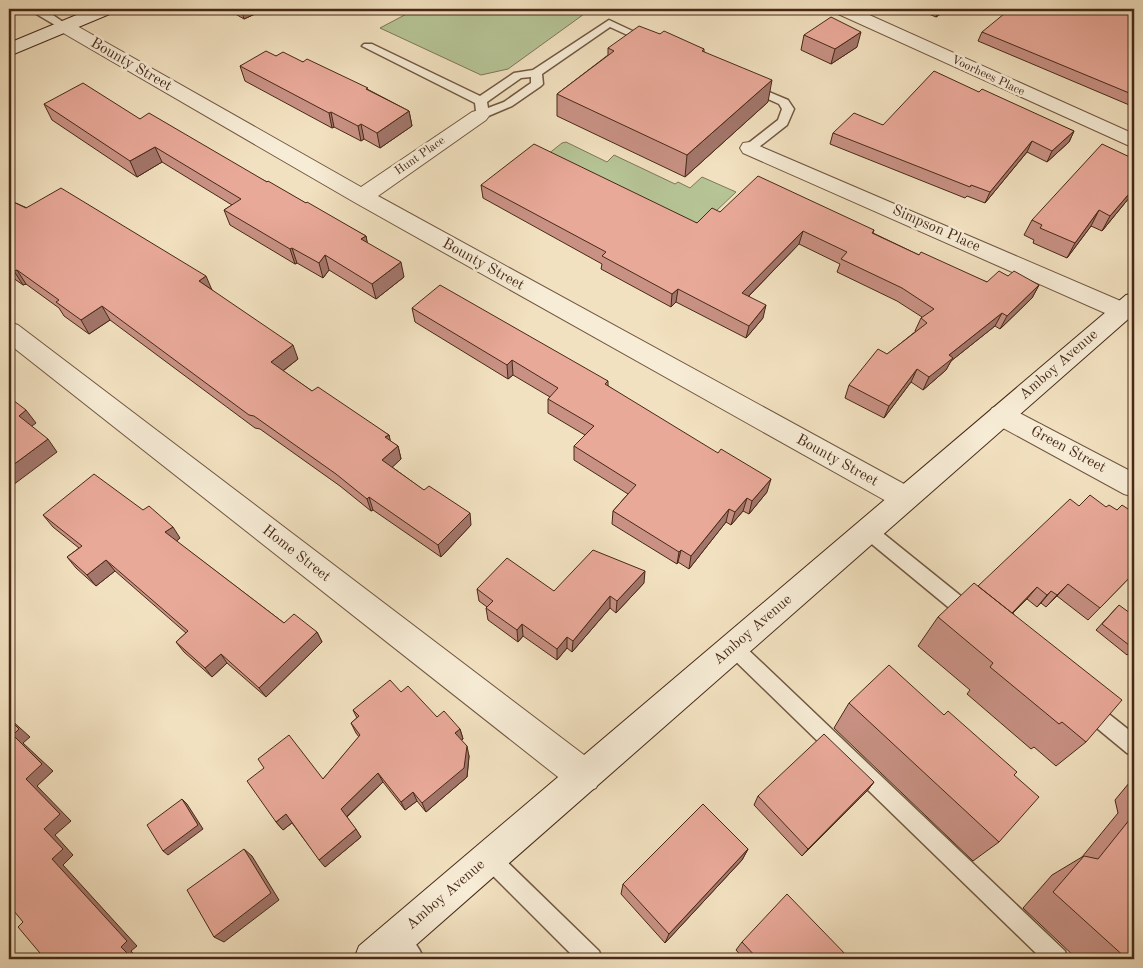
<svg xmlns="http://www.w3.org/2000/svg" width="1143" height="968" viewBox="0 0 1143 968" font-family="'Old Standard TT',serif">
<rect width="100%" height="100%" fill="#f2e1c0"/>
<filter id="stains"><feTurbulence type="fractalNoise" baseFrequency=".004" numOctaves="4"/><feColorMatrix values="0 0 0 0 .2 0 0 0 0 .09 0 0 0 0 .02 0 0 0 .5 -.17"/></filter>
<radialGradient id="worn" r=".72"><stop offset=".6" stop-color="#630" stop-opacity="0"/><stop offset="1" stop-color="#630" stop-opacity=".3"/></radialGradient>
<path fill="#b6c496" stroke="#7e7656" d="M416,9H591L508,69L481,75L380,28Z
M566,142L607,162L614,155L675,184L678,182L690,188L702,177L736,192L694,232L543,158L562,143Z"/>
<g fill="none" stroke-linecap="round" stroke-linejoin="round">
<defs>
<path id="lane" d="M28,9H44L69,26L64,29L60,28Z
M609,20L656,42L655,44H647L610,27L542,74L543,84L541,86L512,106L479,120L473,116L476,111L475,103L362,46L364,44H372L480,96L514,73L533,70ZM531,77V83L504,102L488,108L487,102L521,78Z
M750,84L788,100L794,109L787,125L754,151H746L744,148L746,145L778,120L782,109L779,104L746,89L744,87Z
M868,524L874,526L977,609L980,615L977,621L971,623L965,621L862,536L860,531L862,526Z
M733,639L739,641L1065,951L1068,959H1042L727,653L724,647L727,641Z
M1088,700L1095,703L1134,734V755L1127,753L1081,715L1079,709L1081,703Z
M489,848L496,851L599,951L602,959H576L482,865L479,858L482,851Z
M397,927C409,932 419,947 424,959H400L386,938L389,930Z"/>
<path id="street" d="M833,9H856L1134,134V148L836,13Z
M64,21L70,22L361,187L472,112L479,110L486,112L489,116L486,120L378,196L915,490L919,498L915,506L905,509L895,506L354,202L58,30L55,26L58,22Z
M750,142L1130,305L1134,311L1130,317L1122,320L1114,317L743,153L740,148L743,143Z
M9,322L18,325L596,764L601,776L596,788L584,793L572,788L9,344Z
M1001,405L1010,408L1134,473V497L1124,494L992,422L988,415L992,408Z"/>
<path id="secondary" d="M91,9H115L112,13L9,56V43Z
M1134,293V314L400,959H354L359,946L1126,295Z"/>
</defs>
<use href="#lane" stroke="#725741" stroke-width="3"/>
<use href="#street" stroke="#725741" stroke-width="2"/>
<use href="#secondary" stroke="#472917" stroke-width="2"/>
<use href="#lane" fill="#f7ecd6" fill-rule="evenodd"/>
<use href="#street" fill="#f7ecd6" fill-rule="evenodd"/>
<use href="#secondary" fill="#f7ecd6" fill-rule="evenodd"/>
</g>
<path fill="#c89184" stroke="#472917" d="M227,9H266L244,19Z
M917,9H948L936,17Z
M1134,11V107L978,41L982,32Z
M660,34L704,49V52L768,102L685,177L557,116V94L608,55V48Z
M804,35L857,47L831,64L801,50Z
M276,56L303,62L369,90L409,111L412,126L380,148L364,139L361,141L334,127L332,128L245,81L240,66Z
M979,92L1074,131L1069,142L1047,162L1027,152L985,203L967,196L965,198L830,144L833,133L883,125Z
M44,104L140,119L267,182L366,236L367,243L404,277L376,299L329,270L323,278L297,263L295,264L230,225L224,210L232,205L162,162L137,177L52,120Z
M1134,159V201L1129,198L1102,231L1091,226L1067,258L1033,243L1034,240L1024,235L1032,220Z
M481,185L697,223L720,212L874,230L873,233L919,255L987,282L1008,276L1039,285L1032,298L1000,329L995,326L951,361L946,370L923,390L911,382L884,418L845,398L849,385L916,331H915L921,318L922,317L897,301L837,272L840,264L799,244L749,296L763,318L746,338L676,302L671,307L601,269L602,264L483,198Z
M9,200L212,290L298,359L283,371L312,391L389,435L390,441L398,446L401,459L392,467L471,525L441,557L373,510L371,511L340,486L260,429L255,428L110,320L89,334L64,316L59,308L26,284L23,285L9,275Z
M412,308L608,381V386L767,492L749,514L743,511L731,525L726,522L689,569L678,562L677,564L612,524L613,511L628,494L574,460V446L585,435L548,413V399L550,397L513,375L508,379L415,322Z
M43,515L180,538L176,541L284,623L317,632L322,642L266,697L227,663L212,677L184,652L176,642L186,633L115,571L96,586L76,568L67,557L79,548L53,527Z
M1134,573L1088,620L1057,596L1046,607L1041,603L1037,607L1027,599L1013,613L1086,742L1056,766L1034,747L1031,749L967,694L970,690L918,646L938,617L978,586Z
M644,583L616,613L610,608L572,652L567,648L557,660L523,636L518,642L488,620L486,608L487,607L479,601L477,589L554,591Z
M1119,605L1134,649L1127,655L1096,630Z
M401,692L437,717L460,729L463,739L461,740L469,756L467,777L426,812L417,801L405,810L383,782L347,817L361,837L325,867L292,823L283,830L276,822L264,768L323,779L359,737L356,733L351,723L357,718L353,710Z
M849,703L944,715L1014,775L999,842L973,861L834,728Z
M1134,777V959H1077L1023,908L1052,875L1082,857L1118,813L1115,800Z
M874,782L867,791L802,856L754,805L758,796Z
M748,849L742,860L665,943L621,894L623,884Z
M742,942L850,959H744L736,950Z"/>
<path fill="#a3766b" stroke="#472917" d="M241,9H266L244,19Z
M938,9H948L936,17Z
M861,32L857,47L831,64L835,49Z
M772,80L768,102L685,177L687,155Z
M409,111L412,126L380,148L377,133Z
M331,112L334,127L332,128L329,113Z
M361,124L364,139L361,141L358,126Z
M1074,131L1069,142L1047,162L1052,151Z
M1032,141L1027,152L985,203L990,192Z
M155,147L162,162L137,177L130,161Z
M1134,188V190L1129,198L1102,231L1110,216Z
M1099,210L1091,226L1067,258L1075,243Z
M803,231L799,244L739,306L742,293Z
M366,236L369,251L361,239Z
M292,248L297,263L295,264L290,249Z
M325,255L329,270L323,278L319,263Z
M401,262L404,277L376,299L372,284Z
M17,270L26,284L23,285L14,271Z
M206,276L212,290L199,281Z
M1039,285L1032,298L1000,329L1007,316Z
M678,289L676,302L671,307L672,294Z
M766,305L763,318L746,338L749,326Z
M102,306L110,320L89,334L81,320Z
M1002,313L995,326L951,361L946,370L923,390L929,377L949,355Z
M293,345L298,359L276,376L271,362Z
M512,360L513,375L508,379L507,365Z
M917,369L911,382L884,418L889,406Z
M26,410L36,423L28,429L19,416Z
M389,435L392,448L385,437Z
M48,439L57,452L9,488V468Z
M398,446L401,459L386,473L382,460Z
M771,479L767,492L749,514L752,501Z
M369,497L373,510L371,511L367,499Z
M747,498L743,511L731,525L735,512Z
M729,509L726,522L689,569L691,556Z
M470,513L471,525L441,557L438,545Z
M173,527L180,538L173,544L165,532Z
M681,550L678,562L677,564L679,552Z
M106,560L115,571L96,586L87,575Z
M645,571L644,583L616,613L617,601Z
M1068,584L1057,596L1046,607L1057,595Z
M1037,587L1027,599L1001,625L1011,614Z
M1051,591L1041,603L1037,607L1047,595Z
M610,596V608L572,652L573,641Z
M522,624L523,636L518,642L517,630Z
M317,632L322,642L266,697L259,688Z
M567,637V648L557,660V649Z
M221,654L227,663L212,677L205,668Z
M9,718L30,737L23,743L53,771L37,786L71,821L55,835L73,855L63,865L137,946L131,951L138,959H133L121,947L52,859L44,829L26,779L13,735Z
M460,729L463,739L458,743L455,733Z
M467,746L469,756L467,777L426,812L422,803Z
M378,773L383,782L346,817L341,809Z
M874,782L867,791L802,856L808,849Z
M413,792L417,801L405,810L401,802Z
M182,799L187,804L203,829L168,855L163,851Z
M286,814L293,822L283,830L276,822Z
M356,829L361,837L325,867L319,860Z
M244,849L252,856L279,900L224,942L214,937Z
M748,849L742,860L665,943L669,934Z"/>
<path fill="#e9a999" stroke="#472917" d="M1010,9H1129L1134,11V95L982,32Z
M831,17L861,32L835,49L804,35Z
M639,26L660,34L664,31L704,49L702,51L772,80L687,155L557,94L614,51L608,48Z
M266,51L276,56L283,52L303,62L307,59L368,88L366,89L409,111L377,133L361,124L358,126L331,112L329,113L240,66Z
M934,71L979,92L982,89L1074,131L1052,151L1032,141L990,192L971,185L970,187L833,133L854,113L883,125Z
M83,83L140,119L149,113L267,182L268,181L306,203L307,202L366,236L361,239L401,262L372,284L325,255L319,263L292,248L290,249L224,210L241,199L155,147L130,161L44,104Z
M534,144L697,223L712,208L720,212L758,176L874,230L872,233L919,255L921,252L987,282L999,271L1008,276L1014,271L1039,285L1007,316L1002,313L949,355L953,358L929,377L917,369L889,406L849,385L878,349L887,354L927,323L921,318L934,309L902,288L841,259L847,252L803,231L742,293L766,305L749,326L678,289L672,294L602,256L606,252L481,185Z
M1102,144L1134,159V188L1110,216L1099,210L1075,243L1040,228L1042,225L1032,220Z
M61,188L206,276L199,281L293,345L271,362L312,391L318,387L389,435L385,437L398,446L382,460L424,490L429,486L470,513L438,545L369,497L367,499L336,474L254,416L249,415L102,306L81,320L56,302L59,300L17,270L14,271L9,267V200L26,208Z
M440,285L608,381L605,384L718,453L721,449L771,479L752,501L747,498L735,512L729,509L691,556L681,550L679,552L613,511L636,485L574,446L594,426L548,399L558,388L512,360L507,365L412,308Z
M9,397L26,410L19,416L48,439L9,468Z
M94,474L143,510L149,506L173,527L165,532L284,623L294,614L317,632L259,688L221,654L205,668L176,642L188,631L106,560L87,575L67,557L82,546L43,515Z
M1090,495L1106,507L1109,505L1117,510L1122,505L1134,513V573L1100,608L1068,584L1057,595L1051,591L1047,595L1037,587L1012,613L978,586L1070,499L1079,506Z
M593,550L645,571L617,601L610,596L573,641L567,637L557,649L522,624L517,630L486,608L493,601L477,589L507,558L554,591Z
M974,583L1122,700L1086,742L1062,722L1059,724L990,667L993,663L938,617Z
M1119,605L1134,616V649L1102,624Z
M889,665L944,715L948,711L1017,772L1014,775L1039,797L999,842L849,703Z
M390,680L401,692L408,686L437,717L444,711L460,729L455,733L467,746L464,768L422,803L413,792L401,802L378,773L341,809L356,829L319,860L286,814L276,822L247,781L264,768L258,759L289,735L323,779L360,735L351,723L359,716L353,710Z
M9,719L19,729L13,735L42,764L26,779L60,814L44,829L63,849L52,859L127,941L121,947L133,959H45L18,927L23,922L9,905Z
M824,734L874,782L808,849L758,796Z
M182,799L198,825L163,851L147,825Z
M703,804L748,849L669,934L623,884Z
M1134,814V959H1127L1053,892L1084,856L1098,859Z
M244,849L271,893L214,937L187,890Z
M787,894L850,959H758L742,942Z"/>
<g text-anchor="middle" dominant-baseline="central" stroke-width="5" stroke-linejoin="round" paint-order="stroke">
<g font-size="12" fill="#472917" stroke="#f7ecd6">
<text transform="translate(988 76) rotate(25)">Voorhees Place</text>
<text transform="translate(420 156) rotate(-35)">Hunt Place</text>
</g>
<g font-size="15" fill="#472917" stroke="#f7ecd6">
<text transform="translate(131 65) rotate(30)">Bounty Street</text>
<text transform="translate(936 229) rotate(24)">Simpson Place</text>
<text transform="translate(483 265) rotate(29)">Bounty Street</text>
<text transform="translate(1059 365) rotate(-41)">Amboy Avenue</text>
<text transform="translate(1068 450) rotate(28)">Green Street</text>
<text transform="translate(837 461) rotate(29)">Bounty Street</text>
<text transform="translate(296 554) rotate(38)">Home Street</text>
<text transform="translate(753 630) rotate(-41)">Amboy Avenue</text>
<text transform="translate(446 895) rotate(-41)">Amboy Avenue</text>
</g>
</g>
<rect width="1143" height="968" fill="none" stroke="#f2e1c0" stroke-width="30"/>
<rect x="10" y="10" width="1123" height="948" fill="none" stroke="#472917" stroke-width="2.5"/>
<rect x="15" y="15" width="1113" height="938" fill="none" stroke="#472917"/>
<rect width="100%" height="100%" filter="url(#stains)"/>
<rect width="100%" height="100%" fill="url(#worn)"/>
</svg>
